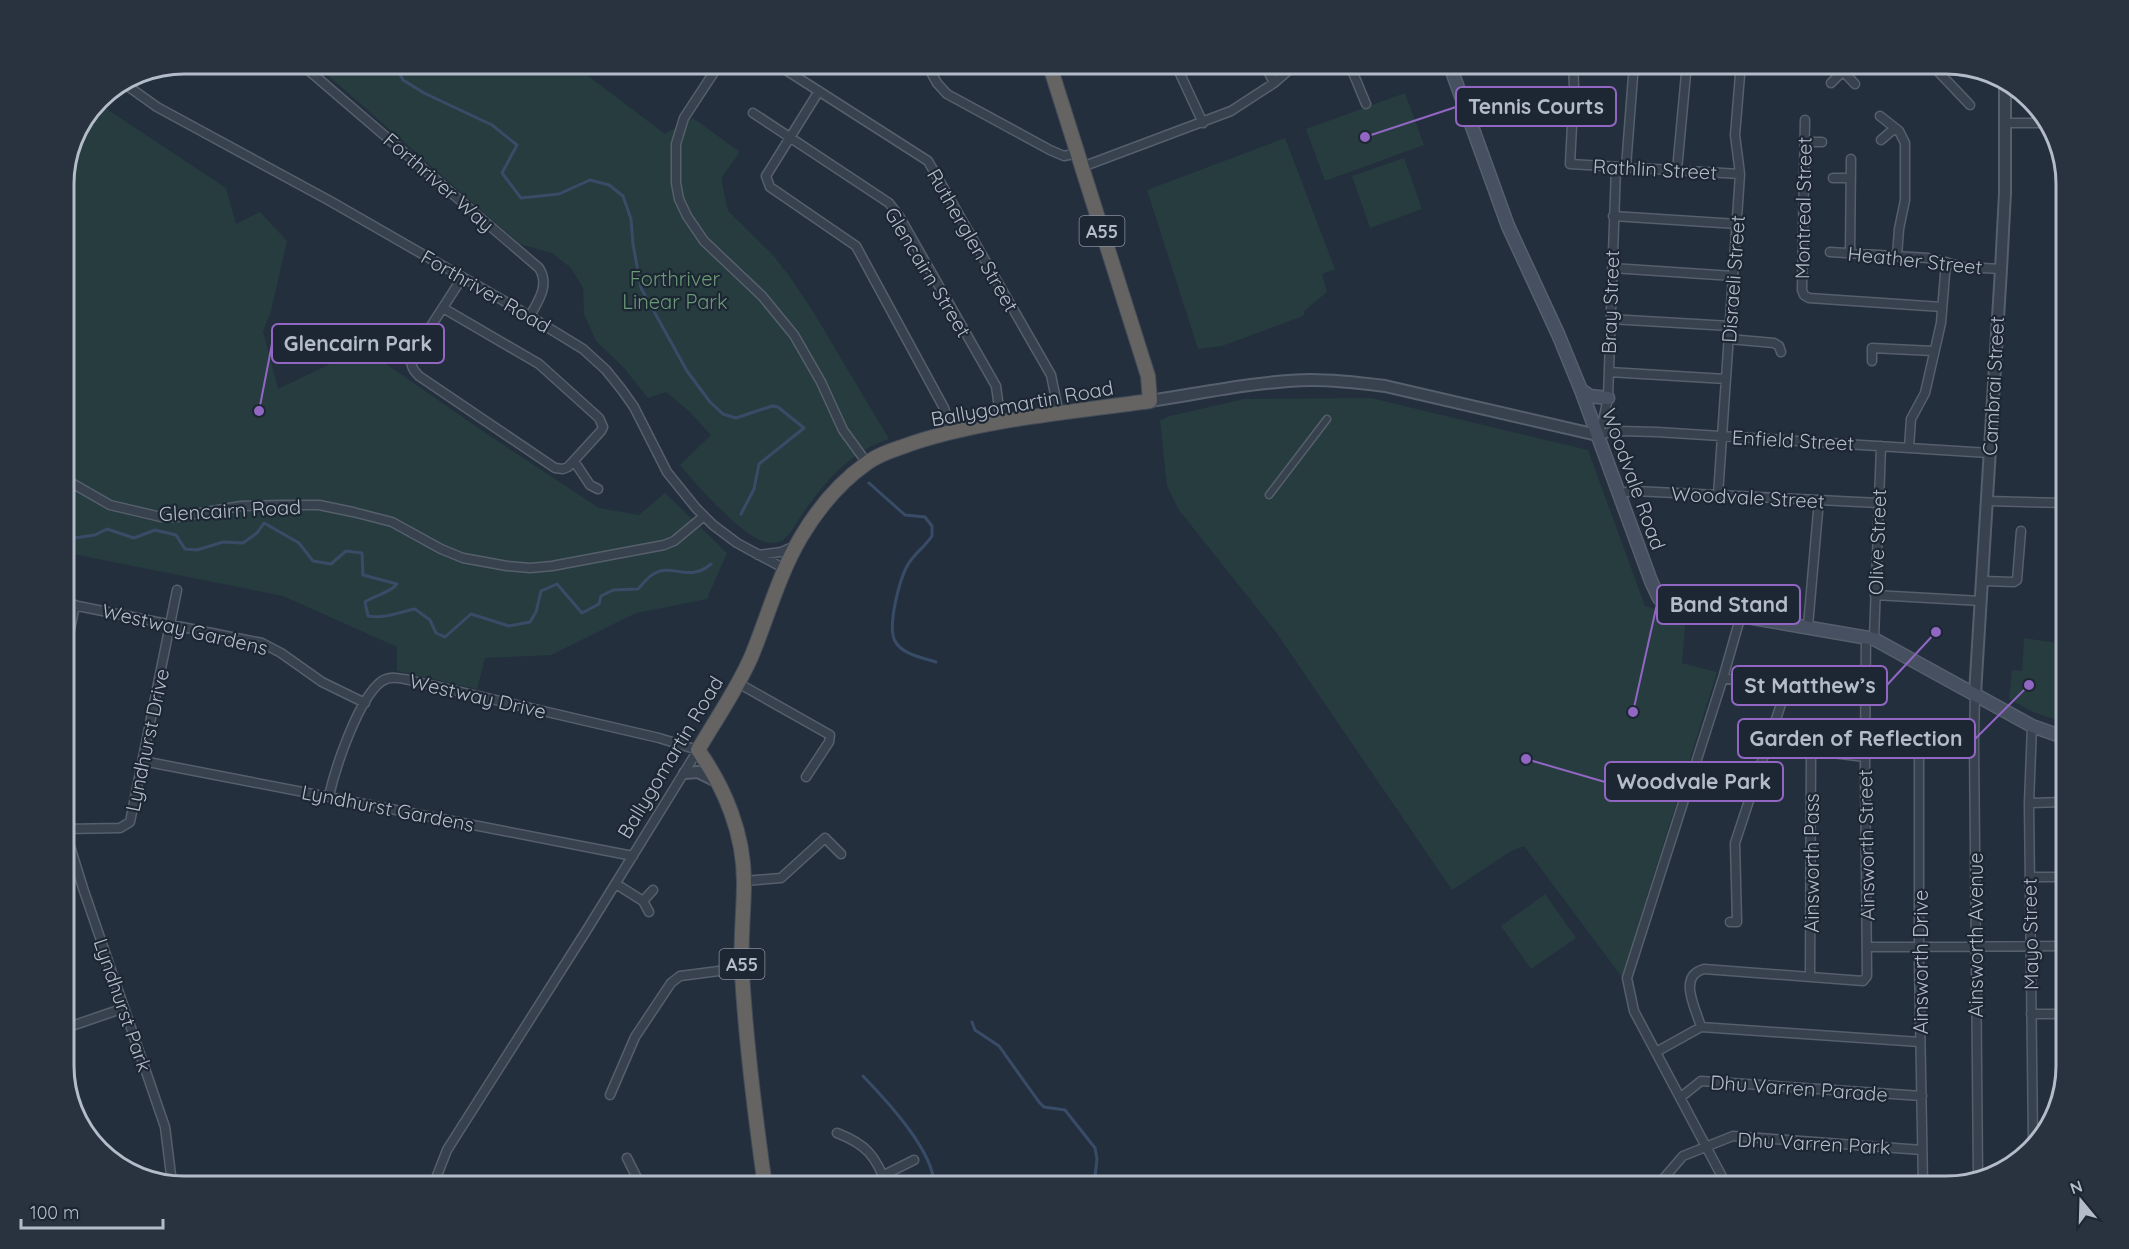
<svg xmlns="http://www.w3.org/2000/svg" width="2129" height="1249" viewBox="0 0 2129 1249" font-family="Quicksand,sans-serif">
<rect width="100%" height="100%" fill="#242f3e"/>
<path fill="#263c3f" d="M314,63H571L665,134L693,118L740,152L721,178L728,211L773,255L790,277L814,313L889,439C851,451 828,479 805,510C799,519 792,533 783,540C781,541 773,544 770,543C746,542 696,484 680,465L711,435L690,412L666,392L648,398L624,368L596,341L584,314L583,288L571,268L552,253L520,244Z
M1405,93L1424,145L1325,181L1306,129Z
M96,102L226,188L236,224L260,212L287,241L271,311L263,331L278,389L363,348L487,434L599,508L639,515L665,493L727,553L707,599L636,613L551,655L485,658L477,689L397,671V647L283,596L63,552V176L72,137Z
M1285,138L1335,269L1322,274L1327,292L1305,310L1303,316L1222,346L1198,349L1147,190Z
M1404,158L1422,209L1370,228L1352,176Z
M1371,398L1588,450L1645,606L1686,617L1682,663L1717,672L1622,977L1524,846L1511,851L1452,890L1276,632L1179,510L1167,486L1160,420L1170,416L1244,399Z
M2063,526H2066V723L2033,712L2009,699L2012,670L2022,671L2024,638L2057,643Z
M1545,894L1576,938L1531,969L1501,926Z"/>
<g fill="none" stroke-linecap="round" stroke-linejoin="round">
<path stroke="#394c67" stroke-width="3" d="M394,63L403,80L424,93L492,125L517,145L502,173L521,198L559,194L590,180L609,185L623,196L631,219L633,244L641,288L687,371L710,402L723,414L736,418L772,406L778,407L804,428L759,464L754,489L741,514
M869,483L905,515L925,517L932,526V536C926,545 917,552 911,560C900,574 887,626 895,641C901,654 924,658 936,662
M63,530L74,538L95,535L107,529L134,538L155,530L176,535L185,549L197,550L223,542L243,543L257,533L264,523L299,543L313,561L331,564L346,551L362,553L363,575L397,584C390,593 375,595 365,602L368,616C385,619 399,612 415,609L430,620L436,633L445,637L471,614L509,626L530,622L536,612L541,591L557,584L582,613L599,604L601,596L613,590L638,589C642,585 647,578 652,575C671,561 688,584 711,564
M972,1022L975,1030L999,1046L1039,1102L1044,1107L1065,1110L1095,1148L1097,1159L1094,1186
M863,1076C886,1100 935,1152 934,1186"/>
<defs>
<path id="pedestrian" d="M1269,495L1327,419"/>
<path id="minor" d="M300,63L539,268C550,285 538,301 530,316
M720,63L684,118L676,144V183L679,199L687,216L704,241L762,296L794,335L821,382L843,430L867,463
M926,63L937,83L947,94L1050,150L1064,156L1078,153
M1175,63L1203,123
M1264,63L1274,83
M1349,63L1366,104
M1573,63L1574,86L1570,164L1740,174
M1835,63L1855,84
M1930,63L1970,105
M778,65L928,161L1051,375L1059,414
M122,82L157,107L330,201L511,305L583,349L606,370L622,390L634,407L667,472L696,508L713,525L737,543L785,569
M1831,83L1843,71
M819,91L766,176L770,187L856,246L944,408L952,432
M753,113L889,203L899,216L996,386L1001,423
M1880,116L1899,131L1905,143V200L1899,229L1897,256
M1805,120L1802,290L1804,295L1809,298L1942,307
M2005,123H2049
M1881,140L1895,128
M1805,142H1822
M1082,167L1231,111L1274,83L1297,63
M1626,167L1634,63
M1677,170L1687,63
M1833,178H1851
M2063,202L2066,199
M1613,216L1737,224
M1830,252L1928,258L1964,267L2001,269
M1850,253L1851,159
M1612,268L1733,276
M443,308L539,364L599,418L603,427L601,431L568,467L563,469L555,468L419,376C412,369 409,363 413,354L462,278
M1610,319L1730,326
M1729,339L1774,343L1779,346L1781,352
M1872,361V348L1933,351
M1609,372L1726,379
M1597,435L1617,431L1657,432L1989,453
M1597,435L1603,421L1608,398L1616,167
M1909,447L1911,419L1925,393L1941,323L1946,262
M574,461L590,485L598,489
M63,478L110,505L161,517H177L241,506L281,505H319L353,512L392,522L441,549L463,558L507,566L530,568L552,566L664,545L674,541L704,516
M1618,493L1635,491L1879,503
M1718,495L1740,174L1735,135L1741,63
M1987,501L2066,503
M758,555L781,552L795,546
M1982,581L2014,582L2017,580L2021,531
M1875,595L1981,601
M63,603L262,643L281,653L322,682L365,703
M1808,626L1819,500
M1874,639L1881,446
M63,664L75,605
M1723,678L1865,701
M738,683L830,735L829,742L806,777
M1975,694L1974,740L1978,1177
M2032,726L2029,803L2033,1142
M1865,739L1974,740
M1919,739V961L1923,1186
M1767,745L1865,757
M143,761L633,856
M329,796C335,769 358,698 382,681C390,676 400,678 409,680L659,738L698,750L588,928L447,1150L433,1186
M2029,803L2062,802L2066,805
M64,829L120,828L130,822L177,590
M67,829L69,843L83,888L165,1127L172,1183
M2030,877H2066
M744,881L781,878L825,838L841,854
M616,884L643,901
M649,912L643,901L653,890
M1730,922H1737L1735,843L1786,689
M1867,947L2066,946
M1810,977L1811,750
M2031,1014H2066
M1701,1027C1696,1009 1677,976 1704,969L1863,981L1867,976L1865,757L1866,636
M63,1029L124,1008
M1656,1052L1701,1027L1920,1042
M610,1095L635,1037L671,983L680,976L742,968
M1681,1097L1701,1081L1922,1096
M837,1133C866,1144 876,1156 887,1186
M627,1158L641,1186
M882,1176L914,1160
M1657,1186L1683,1156L1733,1136L1922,1150
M1727,1186L1634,1011L1627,978L1723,678L1741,615"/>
<path id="tertiary" d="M1150,401C1203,393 1257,381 1311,380C1336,380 1361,383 1385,386L1597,435
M1975,694L2001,269L2005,193V79
M685,773L698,772L718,782"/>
<path id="secondary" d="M1449,63L1508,226L1558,334L1581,390L1651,581L1659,598L1669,604L1683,606L1874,639L2032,726L2066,738
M1581,390L1590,396L1608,398"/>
<path id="trunk" d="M765,1186C755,1115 746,1044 742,973C740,942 744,912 744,882C744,834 725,788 698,750C716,719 738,688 752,655C768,616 779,574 801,537C817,510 840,482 867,463C880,453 897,449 913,443C986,419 1073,412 1150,401L1148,376L1049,63"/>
</defs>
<use href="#pedestrian" stroke="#565f6c" stroke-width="9"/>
<use href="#minor" stroke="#565f6c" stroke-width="11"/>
<use href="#tertiary" stroke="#565f6c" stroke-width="14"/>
<use href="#secondary" stroke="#565f6c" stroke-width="15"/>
<use href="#trunk" stroke="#434c59" stroke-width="16"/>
<use href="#pedestrian" stroke="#38414e" stroke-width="6"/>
<use href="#minor" stroke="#38414e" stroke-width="8"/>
<use href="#tertiary" stroke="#38414e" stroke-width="10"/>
<use href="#secondary" stroke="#465061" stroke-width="12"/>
<use href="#trunk" stroke="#656462" stroke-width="14"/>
</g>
<g text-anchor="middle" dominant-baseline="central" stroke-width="4.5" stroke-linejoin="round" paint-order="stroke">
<g fill="#1d2633" stroke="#878f9c" stroke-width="1.5">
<rect x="1079.5" y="216" width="45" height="30" rx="4.5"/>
<rect x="719.5" y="949" width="45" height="30" rx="4.5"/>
</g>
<g font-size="18" font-weight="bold" fill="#b4bcc9">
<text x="1102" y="231">A55</text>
<text x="742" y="964">A55</text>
</g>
<g font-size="20" fill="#b4bcc9" stroke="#1d2633">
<text transform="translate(1655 169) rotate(3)">Rathlin Street</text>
<text transform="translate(439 182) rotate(41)">Forthriver Way</text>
<text transform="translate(1803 208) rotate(-89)">Montreal Street</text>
<text transform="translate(973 240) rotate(60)">Rutherglen Street</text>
<text transform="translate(1915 260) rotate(6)">Heather Street</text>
<text transform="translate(928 272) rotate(59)">Glencairn Street</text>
<text transform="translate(1733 279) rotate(-86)">Disraeli Street</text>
<text transform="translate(486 291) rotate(30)">Forthriver Road</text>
<text transform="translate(1610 302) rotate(-88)">Bray Street</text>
<text transform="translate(1993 386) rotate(-87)">Cambrai Street</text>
<text transform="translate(1022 403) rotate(-10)">Ballygomartin Road</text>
<text transform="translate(1793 440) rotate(3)">Enfield Street</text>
<text transform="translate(1634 479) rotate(70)">Woodvale Road</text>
<text transform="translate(1748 497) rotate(3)">Woodvale Street</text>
<text transform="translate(230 510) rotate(-3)">Glencairn Road</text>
<text transform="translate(1877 542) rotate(-88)">Olive Street</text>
<text transform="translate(185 629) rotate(13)">Westway Gardens</text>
<text transform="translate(478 696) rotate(13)">Westway Drive</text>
<text transform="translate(147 740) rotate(-78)">Lyndhurst Drive</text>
<text transform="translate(670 757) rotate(-59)">Ballygomartin Road</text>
<text transform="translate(388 808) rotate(11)">Lyndhurst Gardens</text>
<text transform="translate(1866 845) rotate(-91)">Ainsworth Street</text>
<text transform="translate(1811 863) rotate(-90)">Ainsworth Pass</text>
<text transform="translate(2030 934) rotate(-91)">Mayo Street</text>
<text transform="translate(1975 935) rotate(-90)">Ainsworth Avenue</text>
<text transform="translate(1920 962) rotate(-90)">Ainsworth Drive</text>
<text transform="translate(123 1005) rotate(71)">Lyndhurst Park</text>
<text transform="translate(1799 1088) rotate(4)">Dhu Varren Parade</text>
<text transform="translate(1814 1143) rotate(3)">Dhu Varren Park</text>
</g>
<g font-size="20" fill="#6b9a76" stroke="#1d2633">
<text x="675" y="278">Forthriver<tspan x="675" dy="23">Linear Park</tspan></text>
</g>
</g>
<path d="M0 0H2129V1249H0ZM184 74H1946A110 110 0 0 1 2056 184V1066A110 110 0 0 1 1946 1176H184A110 110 0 0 1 74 1066V184A110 110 0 0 1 184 74Z" fill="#29323f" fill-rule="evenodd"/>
<path fill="none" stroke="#b4bcc9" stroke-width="3" d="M184 74H1946A110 110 0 0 1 2056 184V1066A110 110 0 0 1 1946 1176H184A110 110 0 0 1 74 1066V184A110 110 0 0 1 184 74Z"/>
<path fill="none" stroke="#9266c3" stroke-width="2" d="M1365 137L1456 107M259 411L272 344M1633 712L1657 604M1936 632L1887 685M2029 685L1975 739M1526 759L1605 782"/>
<g fill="#9266c3" stroke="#1d2633" stroke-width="2">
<circle cx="1365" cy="137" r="6"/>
<circle cx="259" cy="411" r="6"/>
<circle cx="1633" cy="712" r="6"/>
<circle cx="1936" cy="632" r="6"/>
<circle cx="2029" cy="685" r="6"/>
<circle cx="1526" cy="759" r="6"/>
</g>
<g fill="#1d2633" stroke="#9266c3" stroke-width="2">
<rect x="1456" y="87" width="160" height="39" rx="6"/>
<rect x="272" y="324" width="172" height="39" rx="6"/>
<rect x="1657" y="585" width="143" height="39" rx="6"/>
<rect x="1732" y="666" width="155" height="39" rx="6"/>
<rect x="1738" y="719" width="237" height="39" rx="6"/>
<rect x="1605" y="762" width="178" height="39" rx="6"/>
</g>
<g font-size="21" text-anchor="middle" font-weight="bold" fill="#b4bcc9">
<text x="1536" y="114">Tennis Courts</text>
<text x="358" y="351">Glencairn Park</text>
<text x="1729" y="612">Band Stand</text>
<text x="1810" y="693">St Matthew’s</text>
<text x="1856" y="746">Garden of Reflection</text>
<text x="1694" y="789">Woodvale Park</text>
</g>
<g transform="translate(2081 1201) rotate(341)" stroke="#1d2633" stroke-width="4.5" paint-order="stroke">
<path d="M0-4.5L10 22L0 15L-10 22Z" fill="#b4bcc9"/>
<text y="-9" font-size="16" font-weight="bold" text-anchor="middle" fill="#b4bcc9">N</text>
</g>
<path d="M21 1219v9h142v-9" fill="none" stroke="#b4bcc9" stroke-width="3"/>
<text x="30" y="1219" font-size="18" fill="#b4bcc9" stroke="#1d2633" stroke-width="4.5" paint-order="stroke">100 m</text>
</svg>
